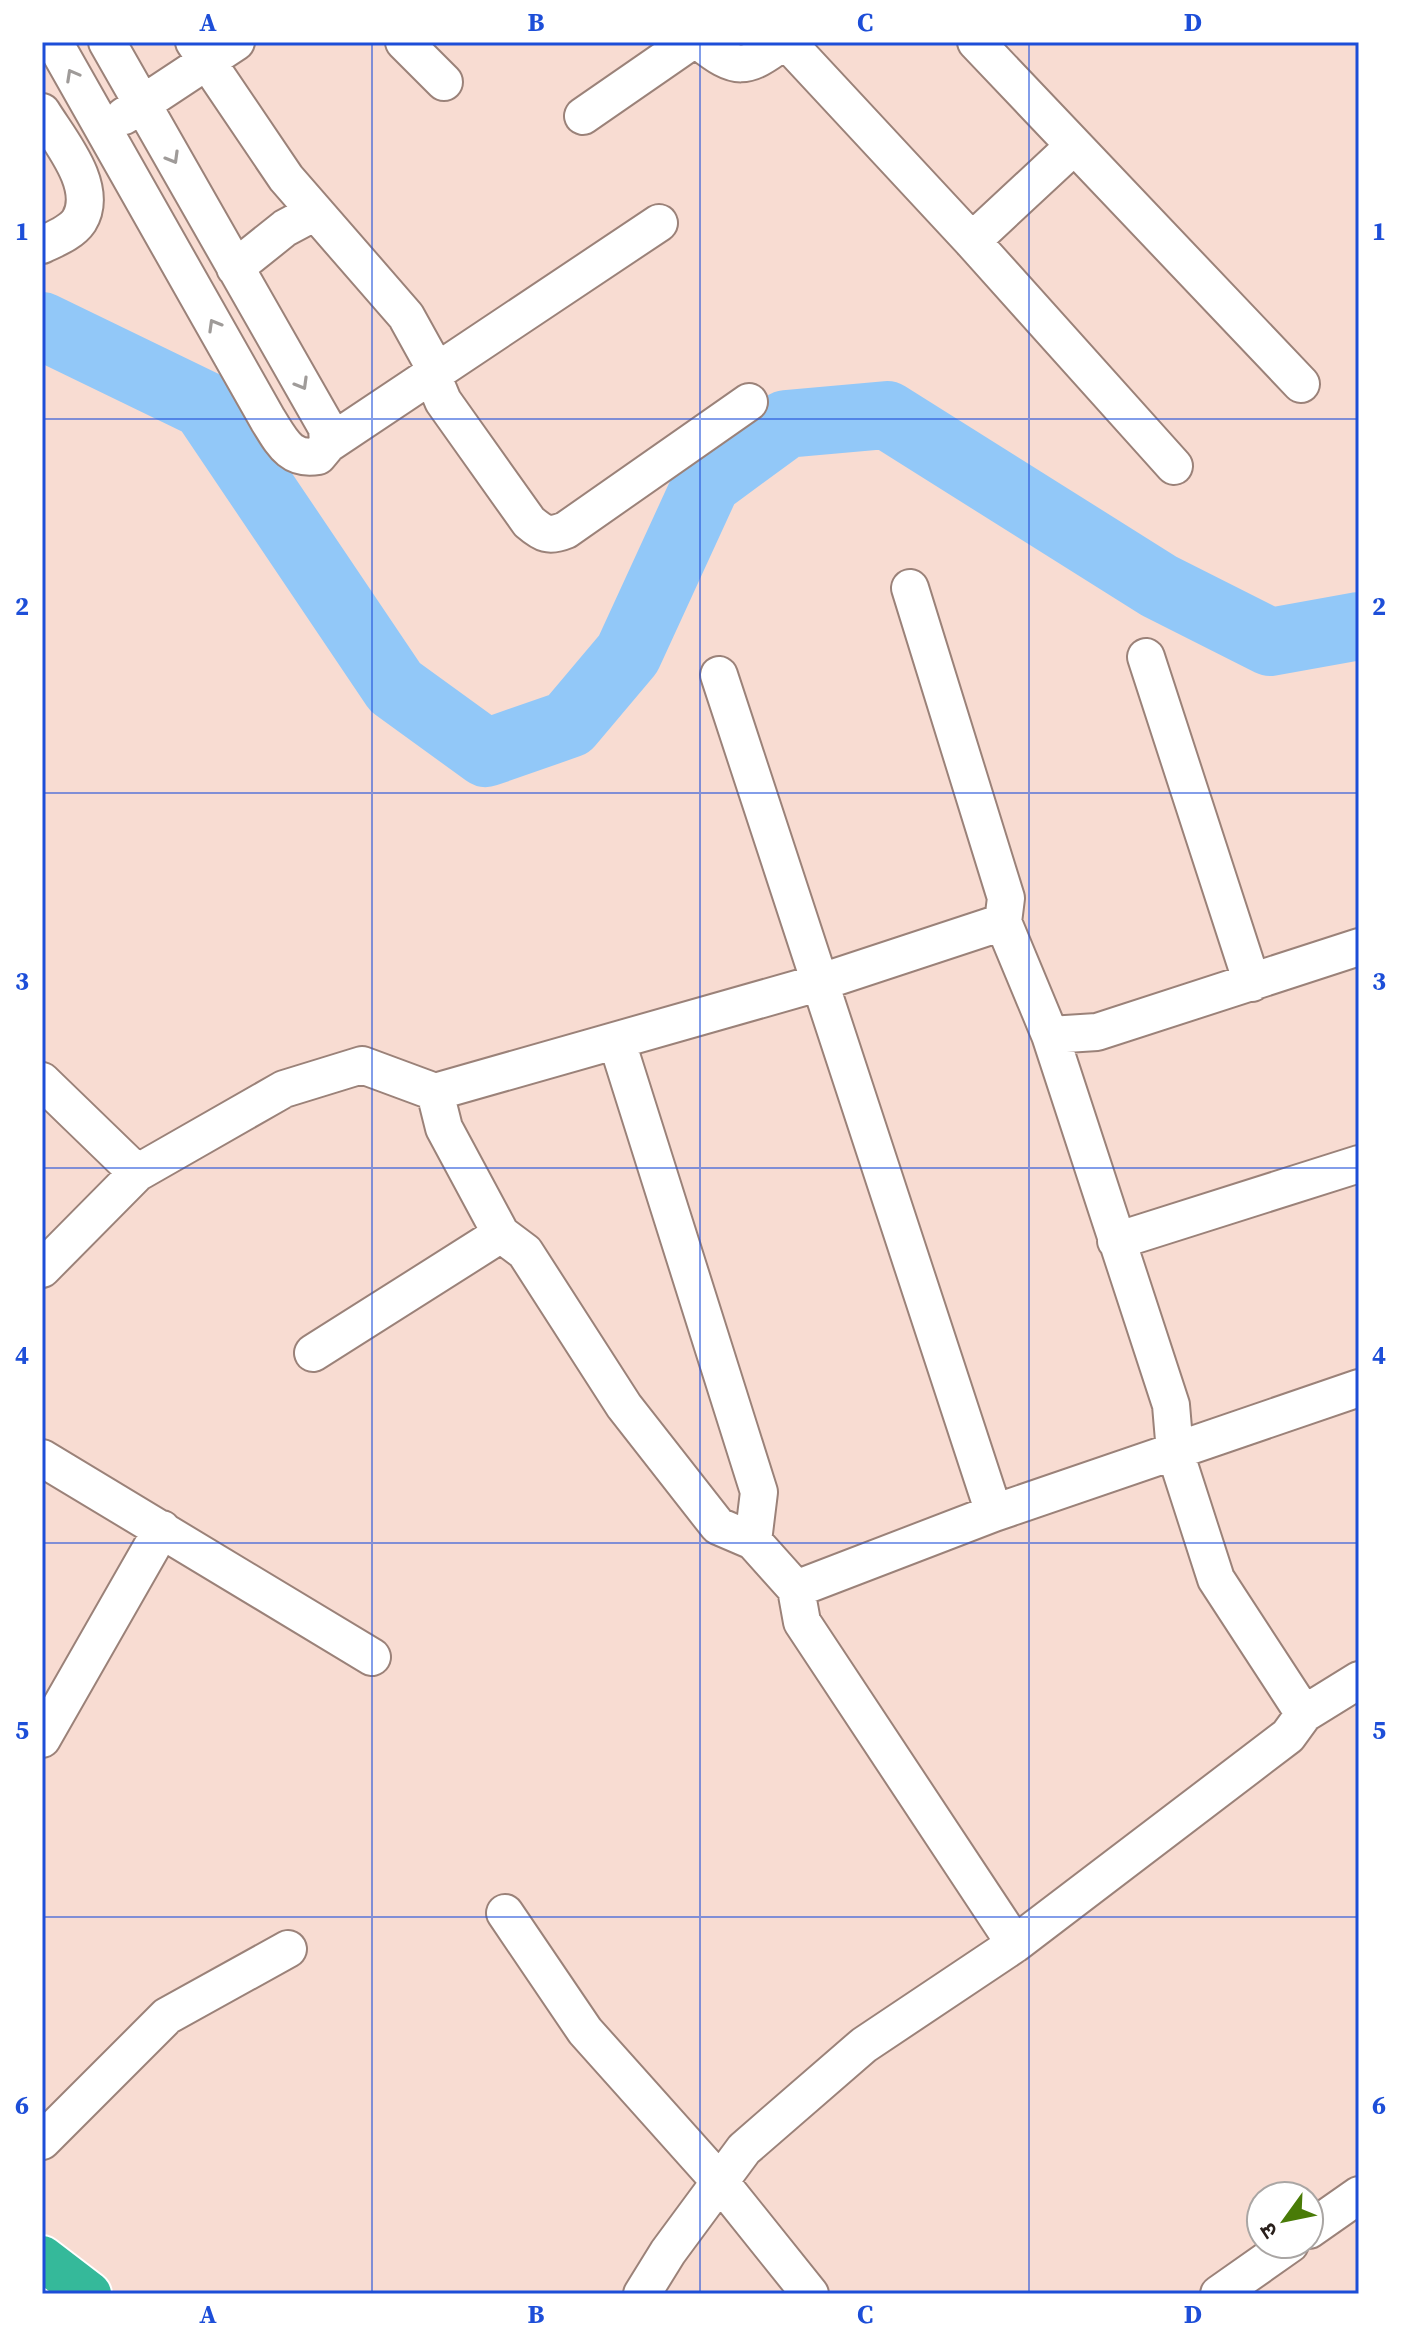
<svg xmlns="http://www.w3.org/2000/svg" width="1401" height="2336" viewBox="0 0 1401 2336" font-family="'Source Serif 4','Noto Sans Devanagari',serif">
<rect width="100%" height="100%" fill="#f8dcd2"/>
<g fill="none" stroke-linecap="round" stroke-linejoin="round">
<path stroke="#92c8f8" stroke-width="68" d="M42,326L205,405L395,687L486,753L569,724L628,654L707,482L786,424L887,415L1159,586L1270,642L1359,626"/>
<defs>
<path id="street" d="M54,42L268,420C282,442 290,461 318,456L328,444L327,428L107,42
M194,42L286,178L406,316L437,372L436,384L443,401L529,522C543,534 549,537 566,530L749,402
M404,42L444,82
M700,42C737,71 745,70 783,42
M787,42L972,241L1174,466
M976,42L1301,384
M42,112C59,140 100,187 79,221C71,233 54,239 42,245
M124,116L236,42
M583,116L690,42
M972,241L1074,146
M235,268L285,228L315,212
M328,444L659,223
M910,588L1006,898L1003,922L1050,1035L1171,1405L1175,1452L1216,1579L1304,1714
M1146,657L1252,983
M719,675L994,1513
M1050,1035L1097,1032L1359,947
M617,1042L759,1492L753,1541
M42,1081L137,1173
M435,1092L444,1128L501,1234L525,1252L624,1406L718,1526L753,1541L796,1589L802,1622L1015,1944
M1116,1241L1359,1164
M42,1269L137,1173L284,1089L362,1065L435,1092L818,983L1003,922
M313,1353L501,1234
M42,1458L372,1657
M796,1589L994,1513L1359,1388
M42,1739L162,1529
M505,1913L585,2031L721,2183L810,2294
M42,2141L167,2016L288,1949
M1309,2230L1359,2195
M642,2294L668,2252L744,2149L864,2045L1015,1944L1288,1736L1304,1714L1359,1680
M1219,2294L1290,2244"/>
<path id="highway" d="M42,2258L89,2294"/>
</defs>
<use href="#street" stroke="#9b8279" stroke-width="40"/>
<use href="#highway" stroke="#fff" stroke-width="48"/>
<use href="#street" stroke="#fff" stroke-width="36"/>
<use href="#highway" stroke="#35b99a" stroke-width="44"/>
</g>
<defs><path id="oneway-chevron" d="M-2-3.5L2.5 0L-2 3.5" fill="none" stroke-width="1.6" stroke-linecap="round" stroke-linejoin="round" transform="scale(2)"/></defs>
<g stroke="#9f9b99">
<use href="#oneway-chevron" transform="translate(72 75) rotate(-119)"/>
<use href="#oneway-chevron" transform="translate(173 158) rotate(60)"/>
<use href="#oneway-chevron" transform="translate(214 325) rotate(-120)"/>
<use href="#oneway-chevron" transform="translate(302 384) rotate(60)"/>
</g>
<path fill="none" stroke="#1d4ed8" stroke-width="2" stroke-opacity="0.55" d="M372,42V2294M700,42V2294M1029,42V2294M42,419H1359M42,793H1359M42,1168H1359M42,1543H1359M42,1917H1359"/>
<rect width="1401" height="2336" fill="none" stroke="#ffffff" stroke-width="88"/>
<g transform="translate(1285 2220) rotate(237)"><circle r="38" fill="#ffffff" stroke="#aaa6a4" stroke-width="2"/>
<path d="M0-6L14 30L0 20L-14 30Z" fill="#497b07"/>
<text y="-12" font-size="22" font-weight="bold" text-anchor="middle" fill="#2a201c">उ</text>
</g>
<rect x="44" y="44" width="1313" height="2248" fill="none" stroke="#1d4ed8" stroke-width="3"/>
<g font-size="26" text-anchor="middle" font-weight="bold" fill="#1d4ed8">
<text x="208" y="31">A</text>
<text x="536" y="31">B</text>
<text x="865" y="31">C</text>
<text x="1193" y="31">D</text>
<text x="22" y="240">1</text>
<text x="1379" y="240">1</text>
<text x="22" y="615">2</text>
<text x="1379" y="615">2</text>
<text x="22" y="990">3</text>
<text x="1379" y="990">3</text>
<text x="22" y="1364">4</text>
<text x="1379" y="1364">4</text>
<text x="22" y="1739">5</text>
<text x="1379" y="1739">5</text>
<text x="22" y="2114">6</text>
<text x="1379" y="2114">6</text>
<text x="208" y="2323">A</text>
<text x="536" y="2323">B</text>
<text x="865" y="2323">C</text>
<text x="1193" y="2323">D</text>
</g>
</svg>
